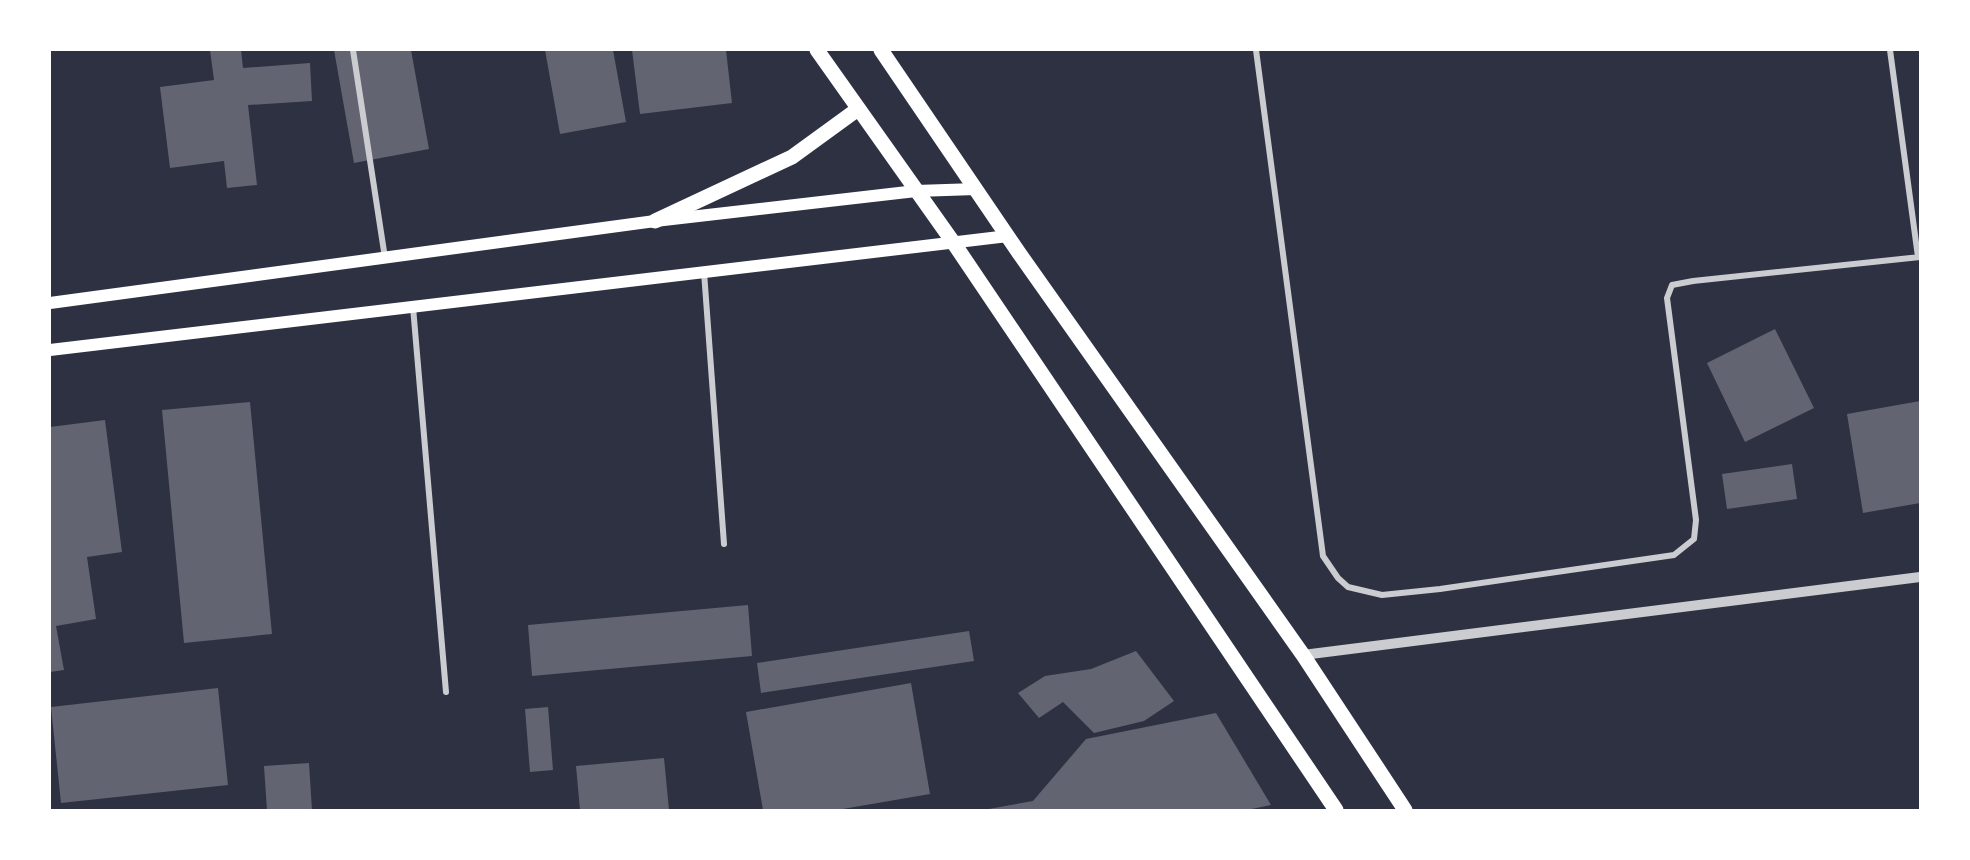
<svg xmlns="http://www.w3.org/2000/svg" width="1970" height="860" viewBox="0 0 1970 860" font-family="Barlow,sans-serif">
<rect width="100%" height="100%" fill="#2d3142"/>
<path fill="#626471" d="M210,50H241L243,68L310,63L312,101L248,105L257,185L227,188L224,161L170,168L160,87L214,80Z
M334,50H411L429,149L354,163Z
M545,50H613L626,122L560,134Z
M632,50H726L732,103L640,114Z
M1775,329L1814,408L1745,442L1707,363Z
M1920,401V503L1863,513L1847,414Z
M250,402L272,634L184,643L162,410Z
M105,420L122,552L87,557L96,619L56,626L64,670L50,672V427Z
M1792,464L1797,499L1727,509L1722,474Z
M748,605L752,656L532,676L528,625Z
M969,631L974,661L761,693L757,663Z
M1136,651L1174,701L1144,721L1094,733L1063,702L1039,718L1018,693L1045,676L1091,669Z
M911,683L930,794L837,810H763L746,712Z
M218,688L228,785L61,803L51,707Z
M548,707L553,770L530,772L525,709Z
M1216,713L1271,805L1247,810H983L1033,801L1086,739Z
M664,758L669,810H580L576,766Z
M309,763L312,810H267L264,766Z"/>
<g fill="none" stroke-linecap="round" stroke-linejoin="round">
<path stroke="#caccd0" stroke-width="6" d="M353,50L385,258
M1256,50L1323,556L1338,578L1348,587L1382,595L1440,589L1674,555L1694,539L1696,520L1667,298L1672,285L1693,281L1920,257
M1890,50L1918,257
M704,272L724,544
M413,307L446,692"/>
<path stroke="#caccd0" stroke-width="10" d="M1303,655L1920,577"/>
<path stroke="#fff" stroke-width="12" d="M50,303L655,221L916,191L976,189
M50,350L1008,236"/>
<path stroke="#fff" stroke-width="15" d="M817,50L953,242L1336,810
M881,50L1019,253L1303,655L1405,810
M655,221L792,157L858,109"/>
</g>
<rect width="1970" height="860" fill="none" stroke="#ffffff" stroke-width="102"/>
</svg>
